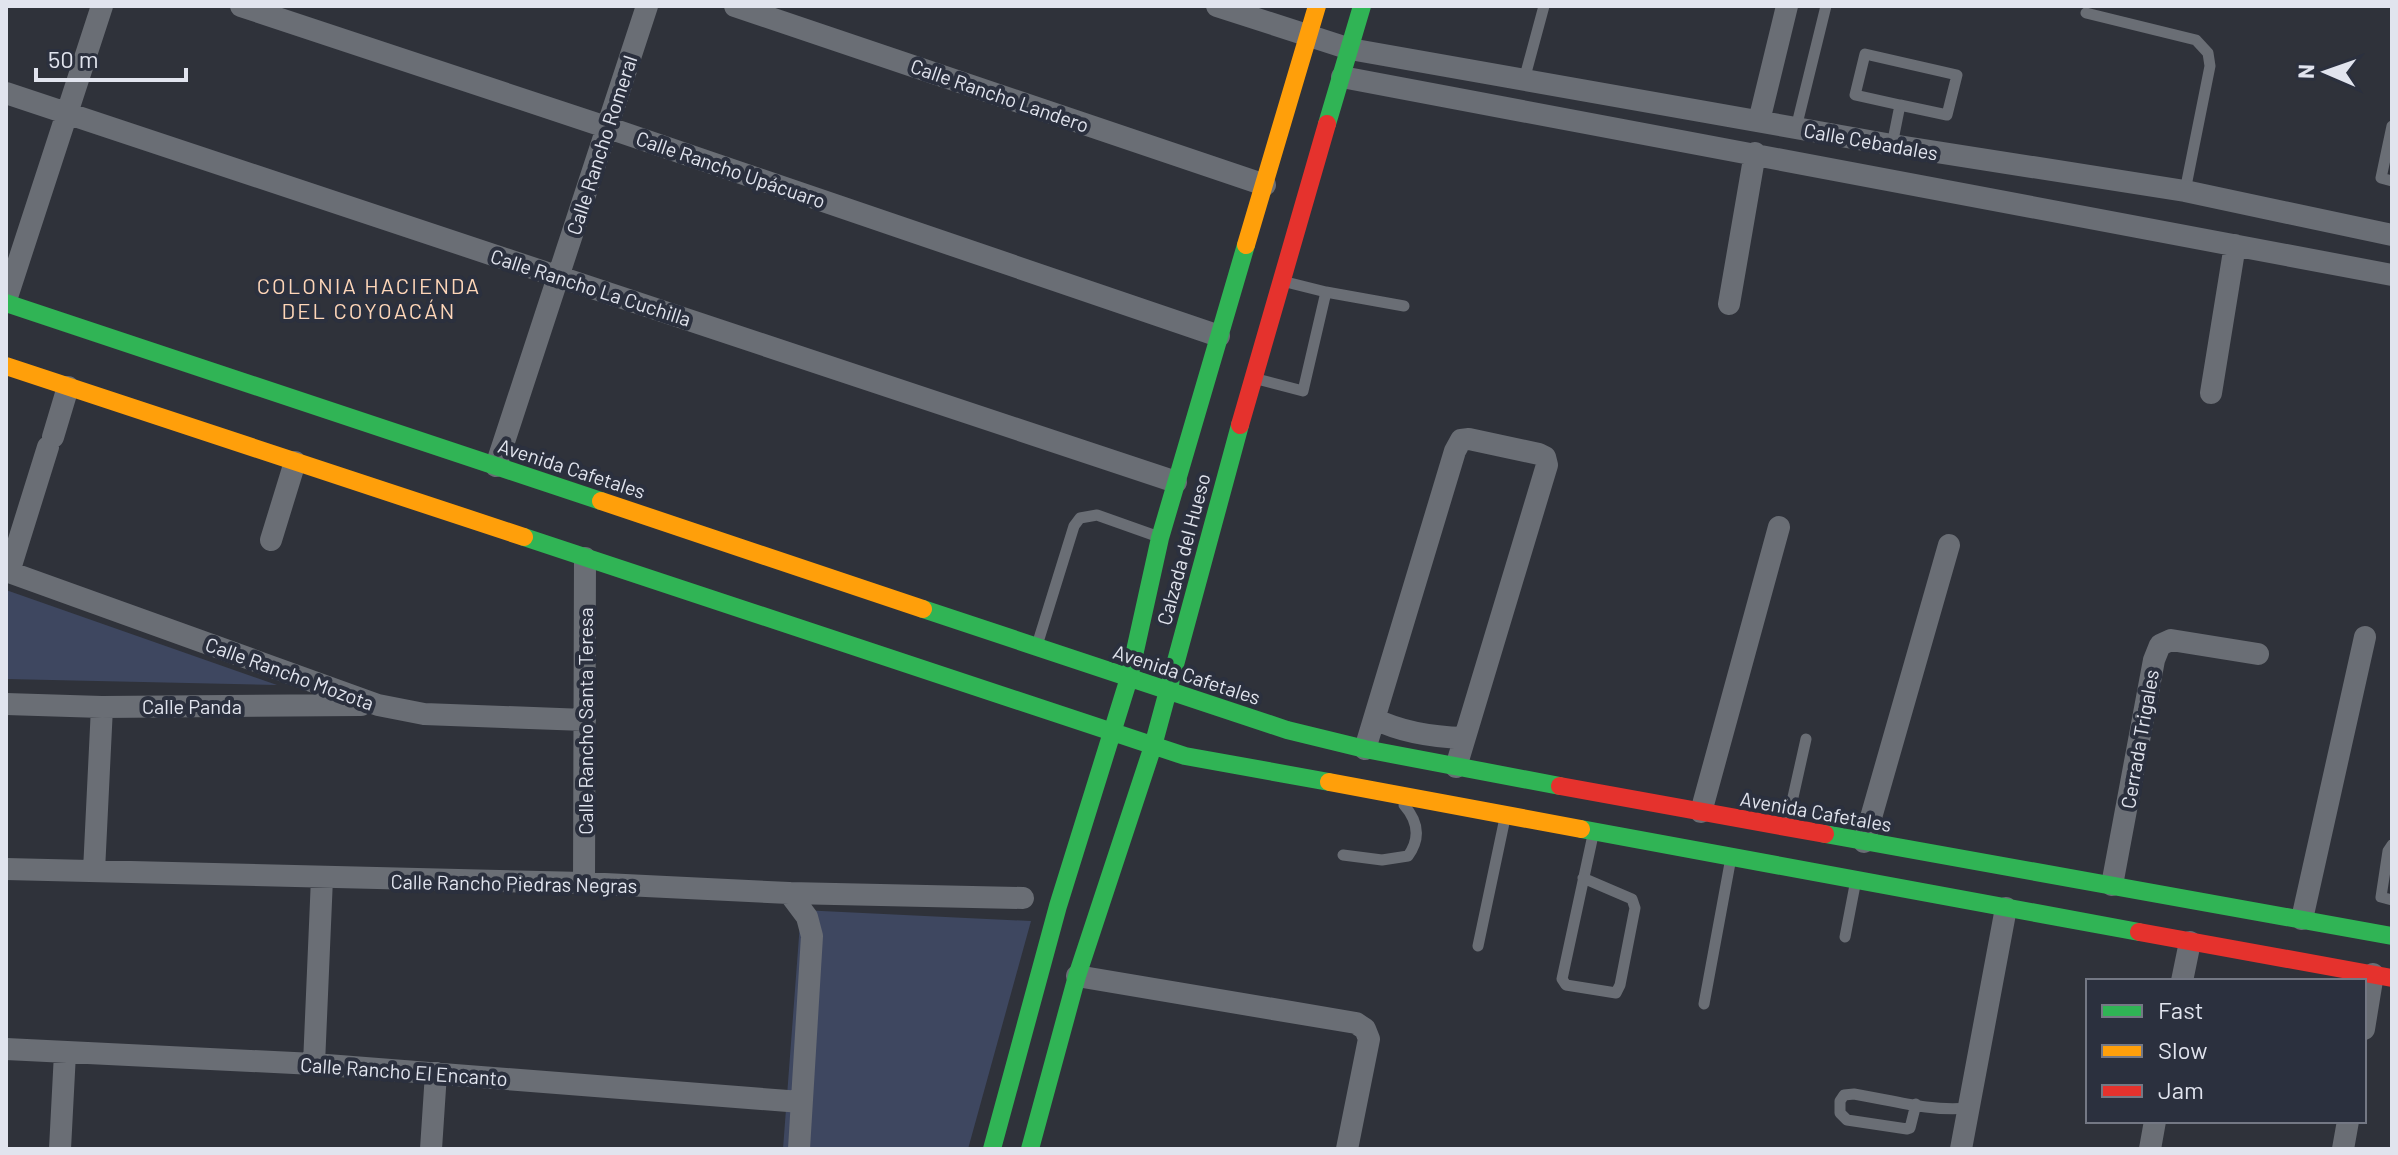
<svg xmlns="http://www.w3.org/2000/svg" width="2398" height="1155" viewBox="0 0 2398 1155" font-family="Barlow,sans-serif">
<rect width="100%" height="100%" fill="#2f323a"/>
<path fill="#3e4760" d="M6,590L277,685L6,679Z
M801,910L1031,921L968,1149H783Z"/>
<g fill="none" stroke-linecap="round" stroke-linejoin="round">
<path stroke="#6a6e75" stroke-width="11" d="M2086,13L2196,40L2208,53L2210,66L2185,191
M1524,80L1544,6
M2392,126L2381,178L2392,181
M1796,128L1826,6
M1892,145L1900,105L1947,115L1957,75L1865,54L1855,95L1900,105
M1326,292L1404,306
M1257,379L1303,391L1326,292L1286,282
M1038,642L1074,526L1080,518L1097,515L1159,537
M1787,824L1806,739
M2392,845L2388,851L2381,897L2392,900
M1343,855L1382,860L1408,856C1421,838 1418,821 1404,805
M1583,878L1632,899L1635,908L1620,985L1616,993L1566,985L1562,979L1593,835
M1845,937L1855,885
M1478,946L1505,818
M1704,1004L1730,863
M1916,1104L1910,1128L1907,1129L1847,1120L1840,1113V1101L1844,1095L1854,1094C1891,1100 1931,1112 1968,1108"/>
<path stroke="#6a6e75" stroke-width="22" d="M241,6L606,127L1219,336
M735,6L1265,185
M1217,6L1350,49L1892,145L2185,191L2392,235
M1342,77L2392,275
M6,93L1176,482
M1759,121L1787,6
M6,300L102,6
M1729,304L1755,153
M2211,393L2235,245
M53,437L68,387
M496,466L647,6
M271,540L295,462
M6,571L378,705L424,714L585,720
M9,572L48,447
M6,704L102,707L361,705
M1375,719C1403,733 1433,737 1464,738
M1365,749L1455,451L1461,440L1469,439L1539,454L1545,457L1547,465L1456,767
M1701,812L1779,527
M1864,842L1949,545
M6,869L584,883L789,893L1023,898
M94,871L102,707
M584,883L585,558
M2112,885L2154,660L2160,645L2171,640L2258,654
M789,893L807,917L812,936L799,1149
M2302,919L2365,637
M1077,976L1356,1023L1365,1029L1369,1039L1347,1149
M2182,981L2190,942
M2364,1029L2373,974
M6,1049L314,1064L801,1102
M314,1064L322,878
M60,1149L65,1053
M431,1149L436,1073
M1961,1149L2006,908
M2150,1149L2155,1121
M2343,1149L2348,1121"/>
<path stroke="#30b455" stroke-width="18" d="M1327,124L1362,6
M6,303L601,501
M524,537L1185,756L1329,782
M923,609L1287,730L1365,749L1560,786
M1581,829L2139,932
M1825,834L2392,936
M992,1149L1058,906L1129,678L1160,538L1246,245
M1030,1149L1077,976L1153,746L1240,425"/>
<path stroke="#ff9f0a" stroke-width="18" d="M1246,245L1317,6
M6,366L524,537
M601,501L923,609
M1329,782L1581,829"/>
<path stroke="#e5322d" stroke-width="18" d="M1240,425L1327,124
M1560,786L1825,834
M2139,932L2392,978"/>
</g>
<g text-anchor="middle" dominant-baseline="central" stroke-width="8" stroke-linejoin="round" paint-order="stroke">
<g font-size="20" fill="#e1e4ee" stroke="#2b303e">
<text transform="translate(1000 95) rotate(19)">Calle Rancho Landero</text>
<text transform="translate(1871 141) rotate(10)">Calle Cebadales</text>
<text transform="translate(601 145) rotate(-72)">Calle Rancho Romeral</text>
<text transform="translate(731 169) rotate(19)">Calle Rancho Upácuaro</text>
<text transform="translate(591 287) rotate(18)">Calle Rancho La Cuchilla</text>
<text transform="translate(572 468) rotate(18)">Avenida Cafetales</text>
<text transform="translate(1183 549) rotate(-75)">Calzada del Hueso</text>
<text transform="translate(290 673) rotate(20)">Calle Rancho Mozota</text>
<text transform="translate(1187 674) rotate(18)">Avenida Cafetales</text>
<text x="192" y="706">Calle Panda</text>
<text transform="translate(585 721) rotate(-90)">Calle Rancho Santa Teresa</text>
<text transform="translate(2139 739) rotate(-80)">Cerrada Trigales</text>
<text transform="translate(1816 811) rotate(10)">Avenida Cafetales</text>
<text transform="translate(514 883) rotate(1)">Calle Rancho Piedras Negras</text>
<text transform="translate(404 1071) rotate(4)">Calle Rancho El Encanto</text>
</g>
<g font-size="22" letter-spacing="2" fill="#fed6b8" stroke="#2b303e">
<text x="369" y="285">COLONIA HACIENDA<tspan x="369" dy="25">DEL COYOACÁN</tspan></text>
</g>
</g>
<rect width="2398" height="1155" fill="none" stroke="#e1e4ee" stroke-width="16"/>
<rect x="2086" y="979" width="280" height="144" fill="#2b303e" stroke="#747884" stroke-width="2"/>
<rect x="2102" y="1005" width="40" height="12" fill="#30b455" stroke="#747884" stroke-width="2"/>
<text x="2158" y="1019" font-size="24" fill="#e1e4ee">Fast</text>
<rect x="2102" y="1045" width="40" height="12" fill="#ff9f0a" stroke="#747884" stroke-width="2"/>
<text x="2158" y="1059" font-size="24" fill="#e1e4ee">Slow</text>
<rect x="2102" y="1085" width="40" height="12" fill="#e5322d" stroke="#747884" stroke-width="2"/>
<text x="2158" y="1099" font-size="24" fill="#e1e4ee">Jam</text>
<g transform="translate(2326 72) rotate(272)" stroke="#2b303e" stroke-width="6" paint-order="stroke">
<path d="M0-6L14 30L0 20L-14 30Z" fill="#e1e4ee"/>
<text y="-12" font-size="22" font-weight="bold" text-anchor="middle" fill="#e1e4ee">N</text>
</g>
<path d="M36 68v12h150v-12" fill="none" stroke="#e1e4ee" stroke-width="4"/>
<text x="48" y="68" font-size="24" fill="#e1e4ee" stroke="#2b303e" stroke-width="6" paint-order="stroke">50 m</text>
</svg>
